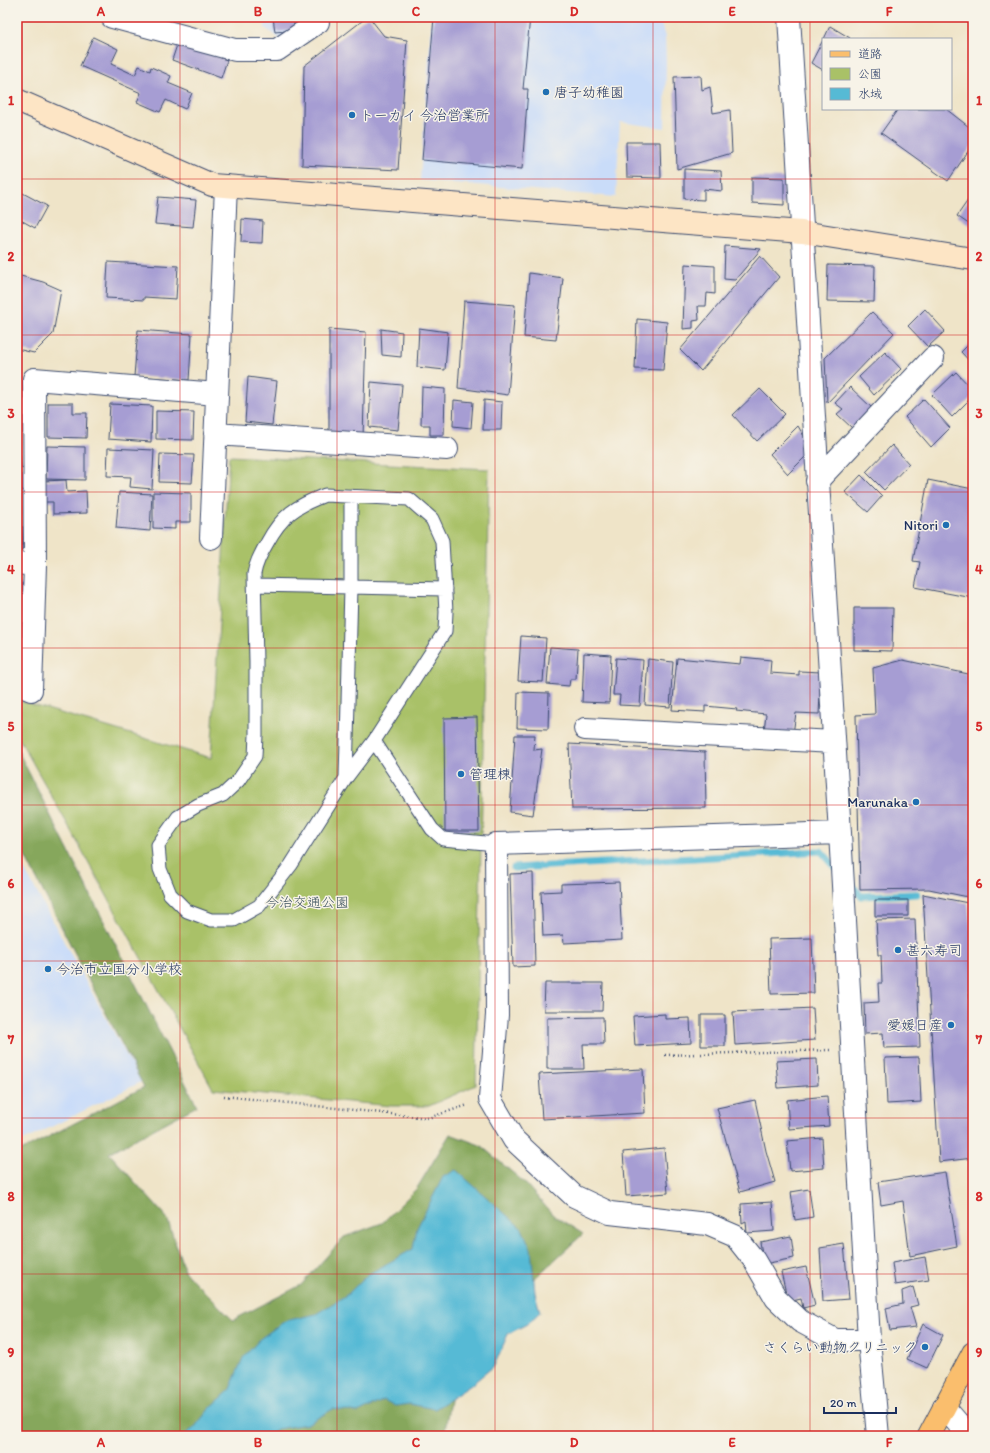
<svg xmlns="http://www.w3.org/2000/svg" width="990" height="1453" viewBox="0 0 990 1453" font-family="Itim,'Klee One',sans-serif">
<rect width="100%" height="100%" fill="#f7f3e8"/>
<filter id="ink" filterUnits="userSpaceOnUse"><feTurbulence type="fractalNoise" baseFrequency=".025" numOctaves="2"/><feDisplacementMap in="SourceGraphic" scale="8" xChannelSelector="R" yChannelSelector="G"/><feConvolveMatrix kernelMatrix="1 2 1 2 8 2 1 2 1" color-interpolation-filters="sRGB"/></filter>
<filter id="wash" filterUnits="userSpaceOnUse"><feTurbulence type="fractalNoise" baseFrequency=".012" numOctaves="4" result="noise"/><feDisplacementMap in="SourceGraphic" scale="16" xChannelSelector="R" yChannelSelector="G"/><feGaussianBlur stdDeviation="0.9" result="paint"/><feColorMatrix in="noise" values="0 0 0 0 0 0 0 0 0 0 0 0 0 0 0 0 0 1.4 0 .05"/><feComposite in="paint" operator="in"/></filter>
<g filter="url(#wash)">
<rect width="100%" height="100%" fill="#efe4c8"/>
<path fill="#c9dcf9" d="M265,17H319L281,40L265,28Z
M432,17H659L665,37L666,61L665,128L620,122L616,197L420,180Z
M17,856L141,1082L17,1144Z"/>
<path fill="#a9c167" stroke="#627862" d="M229,456L489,469L476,1085L429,1106H391L213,1089L73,834L17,735V700L211,758Z"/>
<path fill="#86a75c" stroke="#506b5d" d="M17,749L197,1106L109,1153L167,1218L185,1272L233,1320L301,1285L344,1237L382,1223L417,1188L450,1134L480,1145L525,1183L553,1215L583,1234L523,1289L455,1371L444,1436H17V1153L144,1087L17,841Z"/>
<path fill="#56bad5" stroke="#38749a" d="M456,1170L522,1229L531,1249L535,1293L540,1312L527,1324L508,1334L494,1366L471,1385L435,1409L409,1404L395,1406L384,1400L358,1413L333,1409L307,1424L277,1429L267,1436H182L194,1428L210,1408L229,1391L243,1358L261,1338L285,1321L316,1314L348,1294L367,1275L413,1249L417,1228L443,1177Z"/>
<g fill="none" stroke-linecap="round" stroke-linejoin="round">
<path stroke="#56bad5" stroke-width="7" d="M514,868L821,851L837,869
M848,881L861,896L917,894"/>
</g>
<g id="blocks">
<path fill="#a69dd3" d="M273,17H293L295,30L275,32Z
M367,17H369L384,36L407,40L398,170L302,165L304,66Z
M434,17H530L523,89H528L522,169L422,160Z
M830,26L850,38L849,39H824Z
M93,37L118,49L111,64L135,75L139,66L150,71L151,67L171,76L168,83L192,93L185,109L166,100L160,112L137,102L141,93L80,66Z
M823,40V70L811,63Z
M178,42L227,60L221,78L172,60Z
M701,76L702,90L710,87L713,113L730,110L732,153L677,169L674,77Z
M898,109H946L973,130V144L948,181L881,133Z
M626,142H660L661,178L627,177Z
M684,169L721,171L722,191L704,189V200L684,199Z
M752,177L784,178V205L752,203Z
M17,190L47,206L35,228L17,218Z
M973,193V227L957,216Z
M158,197L196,200L193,227L155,224Z
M242,219L263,221L262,243L241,242Z
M725,246L761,249L735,280L724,279Z
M760,256L779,277L701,371L680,350Z
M108,262L178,266L176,299L144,297V300L106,298Z
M685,264L715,266V294L707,293L706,306H698L699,320L693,321V328L683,329Z
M828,265L875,266L874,302L827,301Z
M529,273L563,278L556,340L524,337Z
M17,275L43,282L61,290L53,334L34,353L17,349Z
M464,301L515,305L508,395L458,388Z
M925,309L945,331L928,347L908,326Z
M872,312L894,333L827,403L825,358Z
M637,319L667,322L663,370L635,369Z
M419,328L448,332L445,370L417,367Z
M329,329L366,332L363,437L329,434Z
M381,329L402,332L401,357L382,355Z
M138,330L192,334L189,380L134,376Z
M973,340V365L961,352Z
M885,352L901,369L874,395L859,377Z
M956,372L973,390V396L952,417L932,395Z
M248,377L277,381L272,425L245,422Z
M371,382L402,385L398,430L369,427Z
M422,387L445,389L444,435H430V425H421Z
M850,387L872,408L852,428L837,414L843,409L835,403Z
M760,389L785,414L757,441L733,415Z
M924,399L950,428L931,447L905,417Z
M454,400L473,402L471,428L453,426Z
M484,400L502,402L501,430H483Z
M48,403H73V413H87L86,438L48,437Z
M110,404L152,406L151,442L108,439Z
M156,411L194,412L193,440L156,439Z
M798,426L812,450L788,474L770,454Z
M892,445L909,464L884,490L866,472Z
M47,446L85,447V480L46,479Z
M108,448L154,450L152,489L130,487L131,477L107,476Z
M160,454L194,455L192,483L159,482Z
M17,455L20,456L21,468L25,469L26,490H17Z
M861,475L882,496L868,512L845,492Z
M66,480L67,492L86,491L87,513L53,514V502H43V481Z
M928,480L973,489V598L915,587L920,562L913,561Z
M119,492L152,494L150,531L116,528Z
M153,492L191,493V522H175V529L153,528Z
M17,527H23L22,550H17Z
M17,584H26L25,621H17Z
M854,608H893L892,651L854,650Z
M17,627H22V652H17Z
M521,636L546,638L543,682L518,681Z
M550,647L578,649L576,679H570L569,686L547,684Z
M584,653L611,655L609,703L582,702Z
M741,657L771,660L770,673L799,675V671L821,672L819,714L796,713L793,734L764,731L766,714L736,711L737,709L705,706V712L672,710L677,658L740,664Z
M616,658L643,660L640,706L619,705L620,695H613Z
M648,659L673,662L670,707L645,705Z
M903,660L973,675V898L929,889L860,890L856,715L875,714L873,668Z
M518,692L549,693L548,729L517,728Z
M477,717L479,831H445L444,718Z
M515,735H535L534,750L542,749L533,815L510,812Z
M569,744L705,752L706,808L572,809Z
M533,873L535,966L513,967L510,874Z
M619,882L622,940L564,943L563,935L543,936L541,892L561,891V884Z
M923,894L968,903L973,949V990H969L973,1041V1158L939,1162Z
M875,900H908V916H875Z
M915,919L920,1047L884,1048L883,1033L865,1034L864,1003L879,1002L878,983H882L881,955H878L876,920Z
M812,938L814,993L771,994L769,939Z
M545,983H603L602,1011H544Z
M813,1008L815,1040L735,1045L733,1012Z
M665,1014V1019L690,1018L691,1043L635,1046L633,1016Z
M701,1015H725V1046H701Z
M603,1017L604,1044H583L584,1069H547V1018Z
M919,1057L921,1102L887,1104L885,1058Z
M817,1059L818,1085L778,1088L776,1061Z
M643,1069L645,1113L542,1119L539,1074Z
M827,1096L829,1126L789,1129L787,1100Z
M755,1100L766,1151L775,1182L740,1192L717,1108Z
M822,1138L824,1168L790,1171L787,1141Z
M664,1148L668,1193L626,1196L623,1152Z
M945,1172L957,1246L910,1256L903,1201L881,1205L878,1182Z
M809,1189L813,1217L795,1220L791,1192Z
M772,1202L774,1231L747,1233L746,1221L742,1223L741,1204Z
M791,1236L794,1258L764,1264L760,1242Z
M844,1244L849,1299L823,1301L820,1248Z
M925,1257L929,1280L895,1285L892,1263Z
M806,1267L815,1305L803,1308L801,1298L788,1301L781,1272Z
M913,1287L918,1305L910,1307L916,1327L890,1330L886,1308L903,1304L902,1291Z
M923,1324L943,1335L927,1368L907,1359Z"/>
</g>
</g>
<g filter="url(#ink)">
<use href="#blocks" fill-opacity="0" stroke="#3b4a6e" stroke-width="1"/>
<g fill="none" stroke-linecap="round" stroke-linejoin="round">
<defs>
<path id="lane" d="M325,495L409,499L432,519L442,541L446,612L445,631L374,741L346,778L291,865L259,906L234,920H211L187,911L170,894L160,869L158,845L178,817L198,805L223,795L238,781L255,756L256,735V662L254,574C256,562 261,553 267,543C282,515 296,506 325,495Z
M255,585L445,589
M374,741L432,829L443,839L496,844
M346,778L351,588V496"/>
<path id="street" d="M112,17L235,50H277L318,22
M789,17L840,833L869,1340L878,1436
M215,434L447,449
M817,481L933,358
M211,538L226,186
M17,563L35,565L34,379L217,394
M17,684L31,690L35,565
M585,729L834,742
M840,833L496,844L497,1015L490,1099L514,1140L574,1196L610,1213L707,1224L735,1236L754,1260L776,1298L800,1321L835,1340H869
M944,1407L969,1436"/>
<path id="secondary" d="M17,100L212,185L802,232L973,259"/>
<path id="primary" d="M929,1436L973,1353"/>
</defs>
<use href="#lane" stroke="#3b4a6e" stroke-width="15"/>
<use href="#street" stroke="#3b4a6e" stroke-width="24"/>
<use href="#secondary" stroke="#3b4a6e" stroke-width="24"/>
<use href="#primary" stroke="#3b4a6e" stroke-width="24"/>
<path stroke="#3b4a6e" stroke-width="2.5" stroke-dasharray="1 3" stroke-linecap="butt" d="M665,1055L830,1050
M224,1096L428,1118L468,1105"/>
<use href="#lane" stroke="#fff" stroke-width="13"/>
<use href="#street" stroke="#fff" stroke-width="22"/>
<use href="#secondary" stroke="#fde5c5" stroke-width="22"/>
<use href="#primary" stroke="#fabe6d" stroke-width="22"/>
</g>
</g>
<path fill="none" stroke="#d62828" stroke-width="1" stroke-opacity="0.55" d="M180,17V1436M337,17V1436M495,17V1436M653,17V1436M810,17V1436M17,179H973M17,335H973M17,492H973M17,648H973M17,805H973M17,961H973M17,1118H973M17,1274H973"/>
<g fill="#1f6fb2" stroke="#f7f3e8" stroke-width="1.5">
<circle cx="546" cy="92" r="4"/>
<circle cx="352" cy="115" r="4"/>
<circle cx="946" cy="525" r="4"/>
<circle cx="461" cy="774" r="4"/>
<circle cx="916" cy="802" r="4"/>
<circle cx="898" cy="950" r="4"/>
<circle cx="48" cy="969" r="4"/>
<circle cx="951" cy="1025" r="4"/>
<circle cx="925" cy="1347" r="4"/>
</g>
<g text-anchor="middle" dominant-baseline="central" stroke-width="3" stroke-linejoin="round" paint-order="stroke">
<g font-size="14" fill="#1b2f5e" stroke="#f7f3e8" text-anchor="start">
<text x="554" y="92">唐子幼稚園</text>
<text x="360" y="115">トーカイ 今治営業所</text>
<text x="938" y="525" text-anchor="end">Nitori</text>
<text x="469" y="774">管理棟</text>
<text x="908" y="802" text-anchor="end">Marunaka</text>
<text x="906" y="950">甚六寿司</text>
<text x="56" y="969">今治市立国分小学校</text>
<text x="943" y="1025" text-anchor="end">愛媛日産</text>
<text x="917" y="1347" text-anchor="end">さくらい動物クリニック</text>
</g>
<g font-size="14" fill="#3e5460" stroke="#f7f3e8">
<text x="307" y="902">今治交通公園</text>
</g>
</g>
<rect width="990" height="1453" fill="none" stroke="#f7f3e8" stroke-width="44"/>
<rect x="822" y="38" width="130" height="72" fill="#f7f3e8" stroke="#9fa5b1"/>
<rect x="830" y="51" width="20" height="6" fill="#fabe6d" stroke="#9fa5b1"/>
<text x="858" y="58" font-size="12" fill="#1b2f5e">道路</text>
<rect x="830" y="68" width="20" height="12" fill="#a9c167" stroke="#9fa5b1"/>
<text x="858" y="78" font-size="12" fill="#1b2f5e">公園</text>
<rect x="830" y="88" width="20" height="12" fill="#56bad5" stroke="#9fa5b1"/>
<text x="858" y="98" font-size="12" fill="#1b2f5e">水域</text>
<path d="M824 1407v6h72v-6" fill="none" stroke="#1b2f5e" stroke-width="2"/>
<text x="830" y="1407" font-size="12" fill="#1b2f5e" stroke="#f7f3e8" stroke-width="3" paint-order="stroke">20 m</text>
<rect x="22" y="22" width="946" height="1409" fill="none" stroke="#d62828" stroke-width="1.5"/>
<g font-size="13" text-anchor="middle" font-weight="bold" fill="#d62828">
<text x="101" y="16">A</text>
<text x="258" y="16">B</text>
<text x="416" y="16">C</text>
<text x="574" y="16">D</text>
<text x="732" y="16">E</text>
<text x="889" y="16">F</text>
<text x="11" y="105">1</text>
<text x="979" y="105">1</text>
<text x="11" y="261">2</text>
<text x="979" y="261">2</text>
<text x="11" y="418">3</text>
<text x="979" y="418">3</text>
<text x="11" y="574">4</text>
<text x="979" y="574">4</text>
<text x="11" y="731">5</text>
<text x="979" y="731">5</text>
<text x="11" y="888">6</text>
<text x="979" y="888">6</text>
<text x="11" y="1044">7</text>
<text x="979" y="1044">7</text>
<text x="11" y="1201">8</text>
<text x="979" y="1201">8</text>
<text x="11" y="1357">9</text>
<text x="979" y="1357">9</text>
<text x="101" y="1447">A</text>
<text x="258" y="1447">B</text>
<text x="416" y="1447">C</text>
<text x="574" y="1447">D</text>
<text x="732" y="1447">E</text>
<text x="889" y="1447">F</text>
</g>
</svg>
